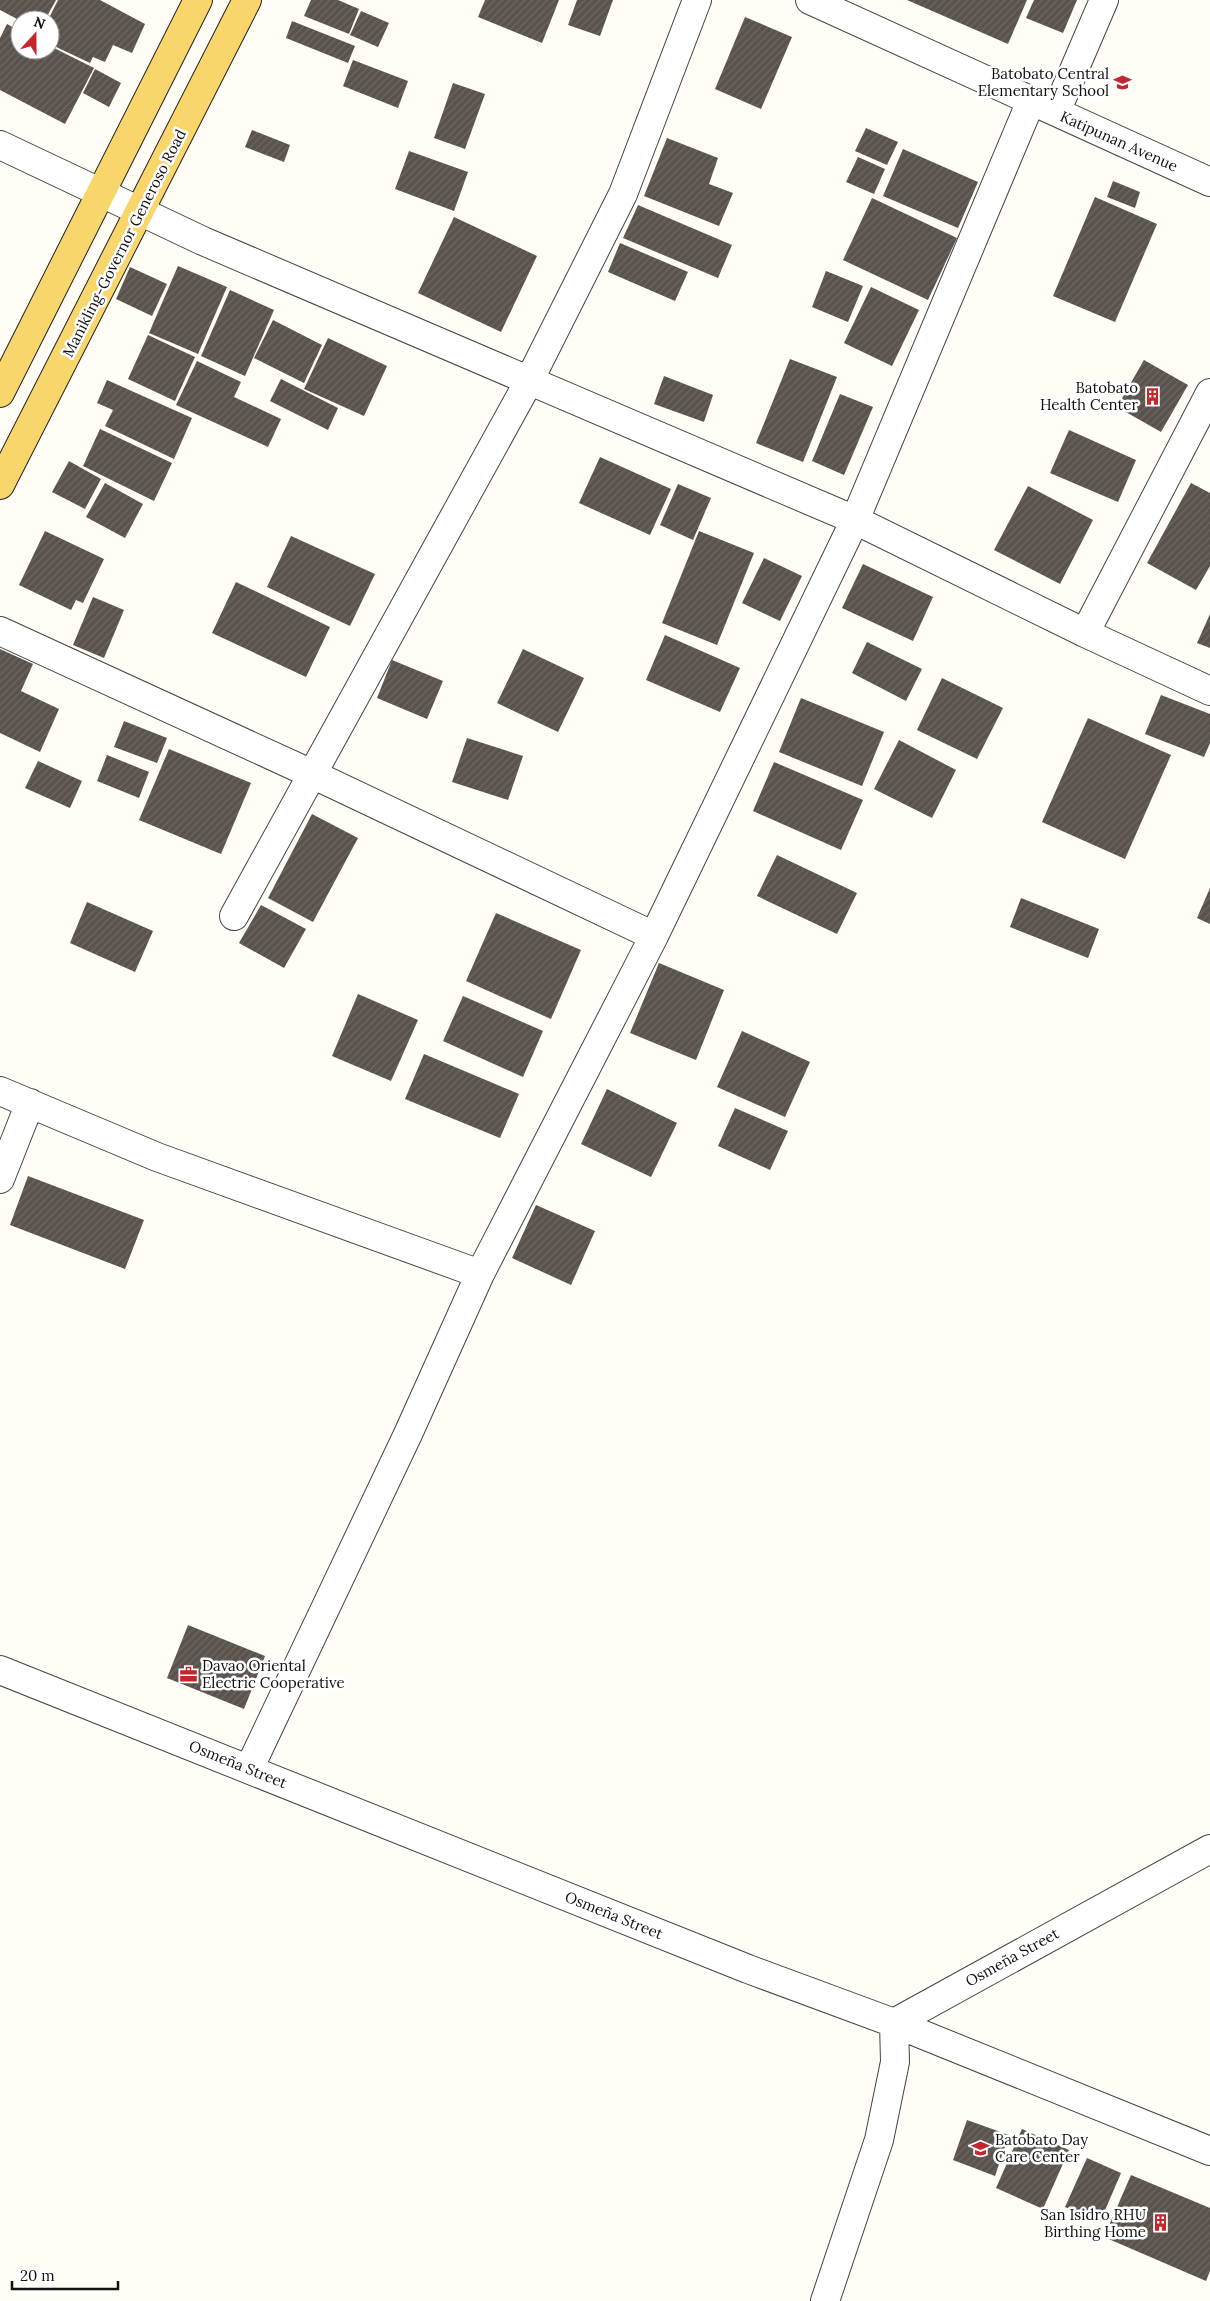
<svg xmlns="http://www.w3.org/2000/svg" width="1210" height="2301" viewBox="0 0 1210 2301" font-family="Lora,serif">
<defs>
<pattern id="building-hatch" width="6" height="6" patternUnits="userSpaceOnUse" patternTransform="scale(1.25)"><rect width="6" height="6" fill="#5a524d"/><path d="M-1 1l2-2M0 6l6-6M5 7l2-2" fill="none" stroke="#6d6662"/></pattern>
</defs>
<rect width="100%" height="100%" fill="#fffdf5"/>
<path fill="url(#building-hatch)" d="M0,0H56L45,20H19L0,10Z
M58,0H100L145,24L132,53L113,45L105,62L93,57L90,63L52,45L55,38L50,35V20H48Z
M311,0H338L359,9L349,34L304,16Z
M485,0H559L542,43L478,17Z
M577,0H613L600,36L568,25Z
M907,0H1027L1008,44Z
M1034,0H1077L1063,33L1026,18Z
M361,11L389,23L378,47L350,35Z
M745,17L792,37L761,109L715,89Z
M292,21L355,46L348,63L286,38Z
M7,24L20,31V50H50V46L94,68L65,124L0,90V38Z
M353,60L408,81L398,108L343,86Z
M95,69L121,83L109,107L83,93Z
M453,83L485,94L465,149L434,138Z
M866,128L898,142L887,165L855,151Z
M252,130L290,145L284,162L245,147Z
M667,138L718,158L709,184L733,193L719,226L644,196Z
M903,149L978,182L958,228L883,196Z
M409,151L468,172L454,211L395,189Z
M858,157L885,169L874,194L846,182Z
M1113,181L1140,192L1135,208L1107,197Z
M1095,197L1157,224L1115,322L1053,296Z
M872,198L957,238L928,300L843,260Z
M638,205L732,245L718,278L623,238Z
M454,217L537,256L501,332L418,293Z
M620,243L688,272L675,301L608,272Z
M178,266L227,287L198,354L149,333Z
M130,267L167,284L152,316L116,299Z
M826,271L863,286L848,322L812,307Z
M871,287L919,310L892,366L844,343Z
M230,290L274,310L245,376L201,356Z
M273,320L322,345L304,383L254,358Z
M148,335L195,357L175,401L128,379Z
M328,338L387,366L364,416L304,389Z
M790,359L837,377L803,462L756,443Z
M1144,360L1188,385L1161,432L1117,407Z
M197,361L241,382L234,397L281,419L268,447L176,405Z
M664,376L713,395L704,422L654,404Z
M281,379L338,408L328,430L270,401Z
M107,380L192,418L174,459L105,426L113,410L97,403Z
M840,394L873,407L844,475L812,461Z
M100,429L172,463L154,501L83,466Z
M1069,430L1136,460L1118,502L1050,473Z
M600,457L671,489L650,535L579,503Z
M69,461L101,479L85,509L52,492Z
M105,483L143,504L125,538L86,517Z
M1191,483L1210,493V566L1196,590L1147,563Z
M678,484L711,498L693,540L660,525Z
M1028,486L1093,520L1060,584L994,550Z
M45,531L104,559L83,603L76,600L71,610L19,585Z
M699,531L754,553L717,645L662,623Z
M291,536L375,574L350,626L267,587Z
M764,558L802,576L780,621L742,603Z
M863,564L933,597L913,641L842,608Z
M236,582L330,627L306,677L212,633Z
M93,597L124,610L104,658L73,645Z
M1210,614V648L1197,643Z
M665,635L740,668L720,712L646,680Z
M867,642L922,669L906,701L852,673Z
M0,649L33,664L21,691L59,709L40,752L0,733Z
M523,649L584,678L558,732L497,703Z
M392,660L443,681L427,719L377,698Z
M942,678L1003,708L977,759L917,730Z
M1161,695L1210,714V743L1204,757L1145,734Z
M801,698L884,732L862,786L779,752Z
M1088,718L1171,755L1125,859L1042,822Z
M124,721L167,738L157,763L114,747Z
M467,738L523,756L508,800L452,782Z
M899,740L956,770L932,818L874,789Z
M169,749L251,783L221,854L139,820Z
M107,755L149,772L139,798L97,781Z
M38,761L82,781L70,808L25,788Z
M774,762L863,800L841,850L753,811Z
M312,814L358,838L313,922L268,898Z
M777,855L857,893L837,934L757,896Z
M1210,888V924L1197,918Z
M1021,898L1099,929L1088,958L1010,927Z
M87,902L153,931L135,972L70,943Z
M261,905L306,929L284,968L239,943Z
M496,913L581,950L551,1019L466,981Z
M659,963L724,990L696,1060L630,1033Z
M358,994L418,1020L391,1081L332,1056Z
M463,996L543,1031L523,1077L443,1041Z
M742,1031L810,1062L785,1117L717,1087Z
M424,1054L519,1094L500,1138L405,1099Z
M607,1089L677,1123L651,1177L581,1144Z
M735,1108L788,1131L770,1170L718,1146Z
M28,1176L144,1220L125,1269L10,1225Z
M536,1205L595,1231L571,1285L512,1258Z
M188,1625L265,1656L244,1709L167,1678Z
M967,2120L1009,2135L995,2176L953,2160Z
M1022,2129L1069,2150L1043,2209L996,2188Z
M1087,2158L1121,2173L1100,2222L1065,2207Z
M1131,2175L1210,2208V2271L1206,2281L1104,2237Z"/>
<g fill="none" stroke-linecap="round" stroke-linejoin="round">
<defs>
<path id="minor" d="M810,0L1210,182
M1056,112L1104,0
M0,145L203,241L855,520L1085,633L1210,691
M0,631L312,774L654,936
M1085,633L1210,393
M234,916L529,381L623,194L697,0
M0,1091L157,1157L480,1274
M0,1179L30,1103
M0,1670L748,1969L894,2023L1210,2151
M249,1769L408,1434L480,1274L654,936L855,520L1031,101
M894,2023L1210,1849
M825,2301L879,2140L895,2062L894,2023"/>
<path id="major" d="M0,393L198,0
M0,485L247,0"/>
</defs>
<use href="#minor" stroke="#444" stroke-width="30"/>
<use href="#major" stroke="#222" stroke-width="30"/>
<use href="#minor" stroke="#fff" stroke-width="28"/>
<use href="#major" stroke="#f9d66b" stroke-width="28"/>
</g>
<defs>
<symbol id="school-bare" viewBox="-9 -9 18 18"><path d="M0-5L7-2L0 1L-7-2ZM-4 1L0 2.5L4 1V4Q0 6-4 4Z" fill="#c4262e" stroke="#fff" stroke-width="2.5" paint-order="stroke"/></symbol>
<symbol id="building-bare" viewBox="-9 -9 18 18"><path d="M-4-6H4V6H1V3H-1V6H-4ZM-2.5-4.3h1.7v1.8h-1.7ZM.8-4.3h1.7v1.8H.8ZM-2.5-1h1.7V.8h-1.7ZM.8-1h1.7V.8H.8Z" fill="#c4262e" stroke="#fff" stroke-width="2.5" paint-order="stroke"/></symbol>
<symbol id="office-bare" viewBox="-9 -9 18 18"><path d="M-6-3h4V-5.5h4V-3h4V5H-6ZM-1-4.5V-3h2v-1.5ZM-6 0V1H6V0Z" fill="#c4262e" stroke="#fff" stroke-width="2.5" paint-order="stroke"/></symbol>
</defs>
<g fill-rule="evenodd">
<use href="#school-bare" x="1110" y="70" width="25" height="25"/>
<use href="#building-bare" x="1140" y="384" width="25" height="25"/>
<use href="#office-bare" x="176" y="1662" width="25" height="25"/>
<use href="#school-bare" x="968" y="2136" width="25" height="25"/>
<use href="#building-bare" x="1148" y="2210" width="25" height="25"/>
</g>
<g text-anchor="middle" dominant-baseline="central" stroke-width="5" stroke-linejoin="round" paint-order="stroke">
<g font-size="15" fill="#111" stroke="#fff" text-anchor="end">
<text x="1109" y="73">Batobato Central<tspan x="1109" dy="17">Elementary School</tspan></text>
<text x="1138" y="387">Batobato<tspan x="1138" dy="17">Health Center</tspan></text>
<text x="202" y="1665" text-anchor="start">Davao Oriental<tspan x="202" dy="17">Electric Cooperative</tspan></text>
<text x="995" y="2139" text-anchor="start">Batobato Day<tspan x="995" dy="17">Care Center</tspan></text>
<text x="1146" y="2214">San Isidro RHU<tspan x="1146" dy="17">Birthing Home</tspan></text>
</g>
<g font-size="15" fill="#111" stroke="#fff">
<text transform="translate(1119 141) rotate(24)">Katipunan Avenue</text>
<text transform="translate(124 243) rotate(-63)">Manikling-Governor Generoso Road</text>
<text transform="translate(238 1764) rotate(22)">Osmeña Street</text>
<text transform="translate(614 1915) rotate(22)">Osmeña Street</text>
<text transform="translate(1012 1957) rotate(-29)">Osmeña Street</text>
</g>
</g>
<g transform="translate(35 35) rotate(21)"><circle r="24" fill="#ffffff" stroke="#a0a0a0"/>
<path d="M0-4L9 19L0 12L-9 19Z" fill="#c4262e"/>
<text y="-8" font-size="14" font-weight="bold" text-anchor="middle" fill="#111111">N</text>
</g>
<path d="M12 2281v8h106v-8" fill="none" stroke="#111111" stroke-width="2.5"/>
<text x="20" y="2281" font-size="15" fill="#111111" stroke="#ffffff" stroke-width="4" paint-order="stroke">20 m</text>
</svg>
